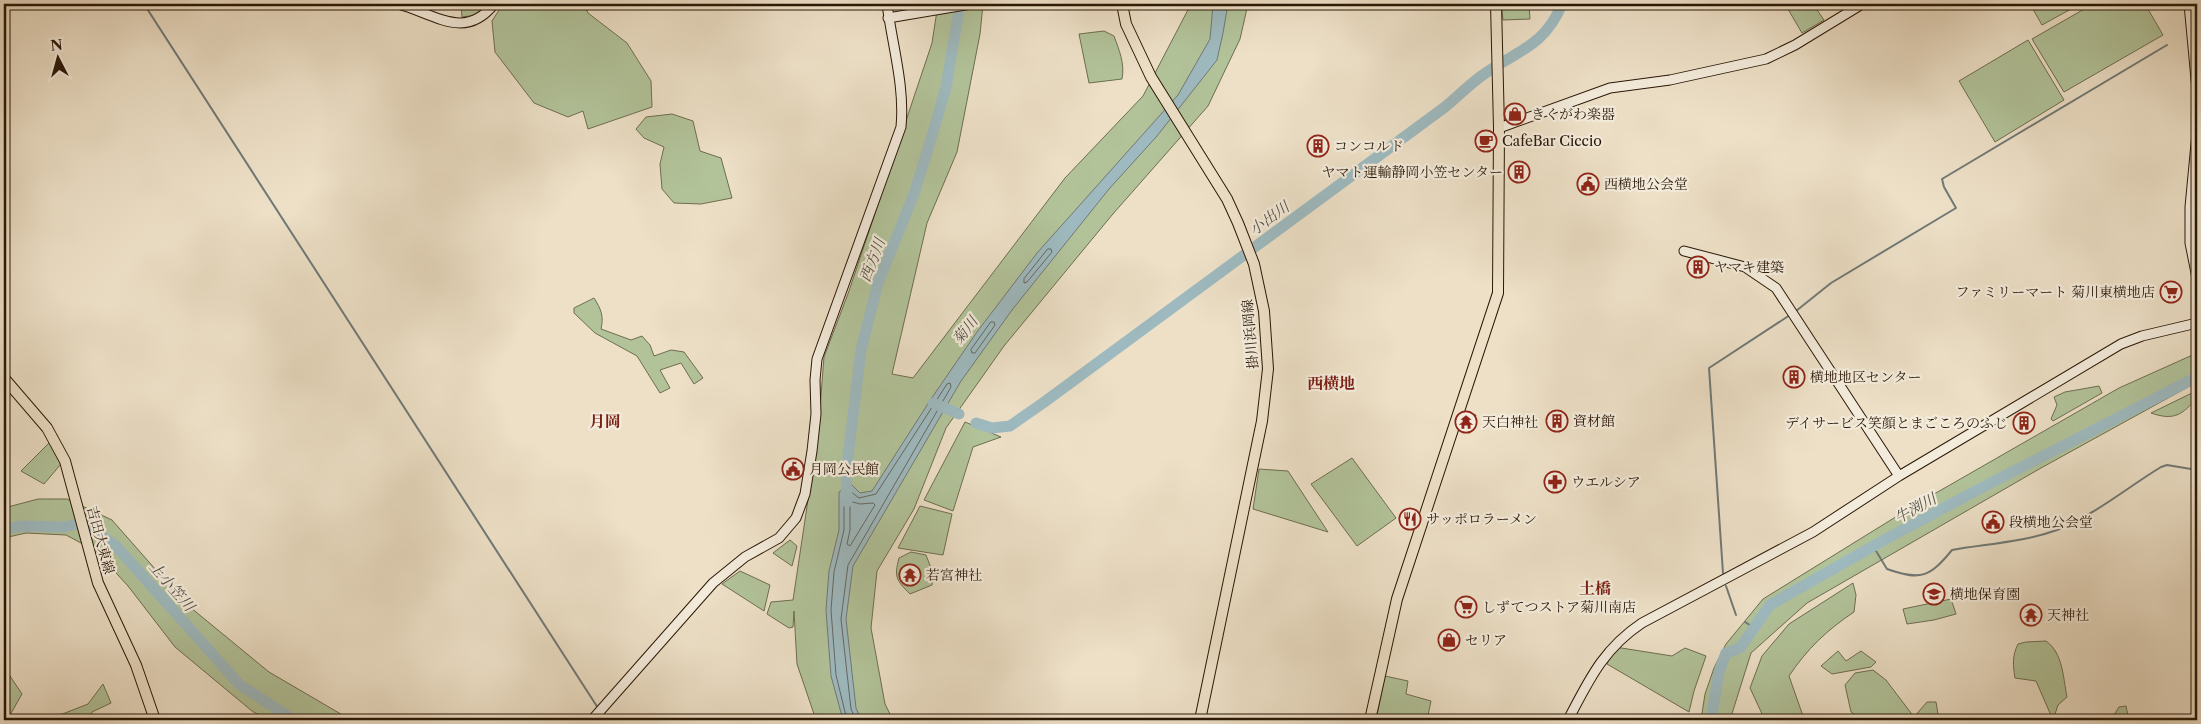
<svg xmlns="http://www.w3.org/2000/svg" width="2201" height="724" font-family="'Libre Caslon Text','Noto Serif JP',serif">
	<rect width="100%" height="100%" fill="#ede0c7"/>
	<filter id="stains"><feTurbulence type="fractalNoise" baseFrequency=".004" numOctaves="4"/><feColorMatrix values="0 0 0 0 .2 0 0 0 0 .09 0 0 0 0 .02 0 0 0 .5 -.17"/></filter>
	<radialGradient id="worn" r=".72"><stop offset=".6" stop-color="#630" stop-opacity="0"/><stop offset="1" stop-color="#630" stop-opacity=".3"/></radialGradient>
	<path fill="#b2c39a" stroke="#6e6d50" d="M461,4H487L477,15L462,17Z
		M503,4H584L588,13L627,43L651,81L652,107L588,129L583,111L568,117L534,103L495,52L492,21Z
		M938,4H983L980,34L957,152L927,223L892,374L913,378L1065,178L1143,96L1191,4H1248L1240,39L1208,106L1112,215L1004,346L946,428L914,509L877,571L871,628L885,704L893,720H816L797,664L794,611L793,627L789,628L767,614L771,602L793,600L818,433L824,357L849,291L932,43Z
		M1501,4H1529L1530,19L1503,20Z
		M1785,4H1813L1824,20L1802,33Z
		M2030,4H2080L2042,25Z
		M2093,4H2145L2163,35L2064,92L2032,39Z
		M1104,31L1114,36C1119,50 1125,63 1122,79L1089,83L1079,34Z
		M2028,40L2064,100L1995,142L1959,81Z
		M672,114L693,121L700,151L721,158L732,198L701,204L674,203L662,189L660,164L664,147L644,138L636,129L646,117Z
		M594,298C601,309 604,316 601,329L631,340L642,336L650,345L654,356L671,350L684,352L703,378L694,384L681,363L660,370L670,388L660,393L637,356L595,333L574,313V308Z
		M2197,353V382L2041,468L1807,603L1751,653L1730,720H1701L1705,694L1714,668L1726,644L1763,599L1915,505L2119,388Z
		M2099,386L2102,393L2053,421L2051,419L2057,405L2054,397L2065,392Z
		M2194,392L2197,398C2182,415 2174,421 2151,413Z
		M1465,412L1476,415L1470,433L1460,430Z
		M965,422L1001,437L973,447L953,511L924,500Z
		M50,442L61,464L44,484L21,471Z
		M1352,458L1396,518L1357,546L1311,484Z
		M1259,469L1288,471L1328,532L1253,509Z
		M38,499H67L112,520L185,603L269,672L351,720H268L252,711L175,647L128,586L96,551L66,535L26,533L4,538V508Z
		M920,506L952,514L943,555L898,548Z
		M790,540L797,546L792,566L773,553Z
		M911,552L926,555L933,573L932,585L910,594C896,580 894,577 899,558Z
		M740,571L770,585L764,611L722,584Z
		M1853,583L1856,595L1854,612C1827,630 1807,649 1789,676L1803,716L1798,720H1775L1763,716L1750,688L1762,656L1789,624Z
		M1951,599L1956,614L1934,620L1907,624L1903,609Z
		M2046,641C2063,653 2063,677 2067,697L2058,705L2053,720L2036,681L2015,678C2013,665 2012,656 2018,644L2026,642Z
		M1615,647L1672,656L1685,648L1706,656L1694,691L1689,712L1607,664Z
		M1838,651L1846,661L1861,651L1876,662L1871,667L1832,674L1821,666Z
		M4,667L22,694L10,715L14,720H4Z
		M1873,670L1886,680L1914,717L1927,702H1936L1939,720H1863L1851,712L1845,685L1855,673Z
		M1385,676L1408,681L1406,694L1431,701L1427,720H1376Z
		M103,684L111,703L92,712L90,720H47L88,704Z
		M2126,706L2129,720H2105L2114,715L2119,707Z"/>
	<path fill="#9ebac0" stroke="#707976" d="M1213,4H1228L1223,33L1217,60L1157,136L1109,189L1012,310L961,381L853,566L846,619L856,708L861,720H843L831,676L826,610L829,571L839,530V492L851,484L860,493L872,491L931,399L977,332L1037,253L1178,95L1210,39Z"/>
	<g fill="none" stroke-linecap="round" stroke-linejoin="round">
		<path stroke="#646863" stroke-width="1" d="M1048,249H1051L1052,252L1027,282L1024,283V279Z
			M991,322H994L995,325L975,353H972L971,350Z
			M853,502L860,504L873,503L875,505L850,546L847,544L850,530V504Z
			M847,720L836,675L831,610L834,572L844,530V495L850,491L859,498L876,494L947,384L950,383L951,387L848,565L841,619L851,709L856,720"/>
		<path stroke="#707976" stroke-width="2" d="M144,4L598,708
			M1796,311L1831,283L1956,208L1944,187L1942,179L2167,45
			M1873,546L1887,569C1921,581 1930,577 1952,550C1986,544 2024,542 2057,530C2093,516 2128,487 2161,467L2167,465L2197,470
			M1723,573L1709,368L1790,315
			M1726,586L1736,615
			M1745,622L1753,627
			M602,714L606,720"/>
		<path stroke="#9ebac0" stroke-width="11" d="M933,403L959,414
			M976,423L992,428L1010,426L1043,403L1445,107C1457,97 1468,86 1480,77C1515,51 1544,48 1562,4
			M847,502L846,473L861,350L878,283L914,194L934,129L946,87L960,4
			M4,529L22,526L64,527L77,524L99,534L116,546L239,684L294,720
			M1711,720L1719,672L1726,653L1740,648L1770,605L1884,540L1983,487L2197,377"/>
		<g stroke="#2a1706" stroke-width="11">
			<path id="secondary" d="M398,4C435,14 465,41 494,4
				M2189,4L2197,90
				M888,18L971,4
				M1499,128L1610,88L1670,80L1766,59L1795,45L1859,6
				M2197,133L2190,207V243L2197,278
				M1684,251L1745,267L1776,288L1899,476
				M592,720L713,583L745,557L779,538L796,518L805,494L812,451L816,414L815,380L817,359L901,127C905,86 892,44 887,4
				M1568,720C1589,680 1603,649 1642,623L1813,532L1899,476L2121,344L2142,336L2197,323"/>
		</g>
		<g stroke="#2a1706" stroke-width="12">
			<path id="primary" d="M1122,4L1126,24L1151,77L1227,199L1238,223L1254,264L1264,311L1268,369L1262,421L1200,720
				M4,378L47,428L65,461L98,583L136,665L155,720
				M1370,720L1397,599L1498,293L1499,128L1496,4"/>
		</g>
		<use href="#secondary" stroke="#f3ebdb" stroke-width="9"/>
		<use href="#primary" stroke="#ede0c7" stroke-width="10"/>
	</g>
	<defs>
		<g id="shop-ring" transform="scale(1.125)"><circle r="9.5" fill="#f3ebdb" stroke="#8f2418" stroke-width="1.5"/><path d="M-5-2.5h2.3a2.7 3.5 0 0 1 5.4 0H5L5.5 6h-11ZM-1.5-2.5h3a1.5 2.3 0 0 0-3 0Z" fill="#8f2418"/></g>
		<g id="cafe-ring" transform="scale(1.125)"><circle r="9.5" fill="#f3ebdb" stroke="#8f2418" stroke-width="1.5"/><path d="M-5.5-4.5H6V0H3Q3 3.5 0 3.5H-2.5Q-5.5 3.5-5.5 0ZM3-3.2v2h1.7v-2ZM-6 4.5H4V6H-6Z" fill="#8f2418"/></g>
		<g id="building-ring" transform="scale(1.125)"><circle r="9.5" fill="#f3ebdb" stroke="#8f2418" stroke-width="1.5"/><path d="M-4-6H4V6H1V3H-1V6H-4ZM-2.5-4.3h1.7v1.8h-1.7ZM.8-4.3h1.7v1.8H.8ZM-2.5-1h1.7V.8h-1.7ZM.8-1h1.7V.8H.8Z" fill="#8f2418"/></g>
		<g id="civic-ring" transform="scale(1.125)"><circle r="9.5" fill="#f3ebdb" stroke="#8f2418" stroke-width="1.5"/><path d="M-.6-6.5H3V-4.5H.6V-3L4-1V1h2V6H-6V1h2V-1L-.6-3ZM-1.2 2.5V6h2.4V2.5Z" fill="#8f2418"/></g>
		<g id="supermarket-ring" transform="scale(1.125)"><circle r="9.5" fill="#f3ebdb" stroke="#8f2418" stroke-width="1.5"/><path d="M-6-5.5h2.5l.6 2H6L4.5 2H-2.5L-4.4-4H-6ZM-1.5 3.2a1.3 1.3 0 1 0 .1 0ZM3 3.2a1.3 1.3 0 1 0 .1 0Z" fill="#8f2418"/></g>
		<g id="temple-ring" transform="scale(1.125)"><circle r="9.5" fill="#f3ebdb" stroke="#8f2418" stroke-width="1.5"/><path d="M0-6L5-2H3V0L6.5 2.5H4V6H1.5V3h-3V6H-4V2.5H-6.5L-3 0V-2H-5Z" fill="#8f2418"/></g>
		<g id="pharmacy-ring" transform="scale(1.125)"><circle r="9.5" fill="#f3ebdb" stroke="#8f2418" stroke-width="1.5"/><path d="M-2-6h4v4h4v4h-4v4h-4v-4h-4v-4h4Z" fill="#8f2418"/></g>
		<g id="restaurant-ring" transform="scale(1.125)"><circle r="9.5" fill="#f3ebdb" stroke="#8f2418" stroke-width="1.5"/><path d="M-5-6h1v4h1v-4h1v4h1v-4h1v5L-1.5 .5V6h-2V.5L-5-1ZM5-6V6H3V1.5H1.5Q1.5-4 5-6Z" fill="#8f2418"/></g>
		<g id="school-ring" transform="scale(1.125)"><circle r="9.5" fill="#f3ebdb" stroke="#8f2418" stroke-width="1.5"/><path d="M0-5L7-2L0 1L-7-2ZM-4 1L0 2.5L4 1V4Q0 6-4 4Z" fill="#8f2418"/></g>
	</defs>
	<g fill-rule="evenodd">
		<use href="#shop-ring" x="1515" y="114"/>
		<use href="#cafe-ring" x="1486" y="141"/>
		<use href="#building-ring" x="1318" y="146"/>
		<use href="#building-ring" x="1519" y="172"/>
		<use href="#civic-ring" x="1588" y="184"/>
		<use href="#building-ring" x="1698" y="267"/>
		<use href="#supermarket-ring" x="2171" y="292"/>
		<use href="#building-ring" x="1794" y="377"/>
		<use href="#building-ring" x="1557" y="421"/>
		<use href="#temple-ring" x="1466" y="422"/>
		<use href="#building-ring" x="2024" y="423"/>
		<use href="#civic-ring" x="793" y="469"/>
		<use href="#pharmacy-ring" x="1555" y="482"/>
		<use href="#restaurant-ring" x="1410" y="519"/>
		<use href="#civic-ring" x="1993" y="522"/>
		<use href="#temple-ring" x="910" y="575"/>
		<use href="#school-ring" x="1934" y="594"/>
		<use href="#supermarket-ring" x="1466" y="607"/>
		<use href="#temple-ring" x="2031" y="615"/>
		<use href="#shop-ring" x="1449" y="640"/>
	</g>
	<g text-anchor="middle" dominant-baseline="central" stroke-width="4.5" stroke-linejoin="round" paint-order="stroke">
		<g font-size="14" fill="#2a1706" stroke="#f3ebdb" text-anchor="start">
			<text x="1531" y="114">きくがわ楽器</text>
			<text x="1502" y="141">CafeBar Ciccio</text>
			<text x="1334" y="146">コンコルド</text>
			<text x="1503" y="172" text-anchor="end">ヤマト運輸静岡小笠センター</text>
			<text x="1604" y="184">西横地公会堂</text>
			<text x="1714" y="267">ヤマキ建築</text>
			<text x="2155" y="292" text-anchor="end">ファミリーマート 菊川東横地店</text>
			<text x="1810" y="377">横地地区センター</text>
			<text x="1573" y="421">資材館</text>
			<text x="1482" y="422">天白神社</text>
			<text x="2008" y="423" text-anchor="end">デイサービス笑顔とまごころのふじ</text>
			<text x="809" y="469">月岡公民館</text>
			<text x="1571" y="482">ウエルシア</text>
			<text x="1426" y="519">サッポロラーメン</text>
			<text x="2009" y="522">段横地公会堂</text>
			<text x="926" y="575">若宮神社</text>
			<text x="1950" y="594">横地保育園</text>
			<text x="1482" y="607">しずてつストア菊川南店</text>
			<text x="2047" y="615">天神社</text>
			<text x="1465" y="640">セリア</text>
		</g>
		<g font-size="14" fill="#2a1706" stroke="#f3ebdb">
			<text transform="translate(1250 334) rotate(-95)">掛川浜岡線</text>
			<text transform="translate(101 540) rotate(75)">吉田大東線</text>
		</g>
		<g font-size="15" font-style="italic" fill="#535047" stroke="#f3ebdb">
			<text transform="translate(1269 218) rotate(-36)">小出川</text>
			<text transform="translate(872 260) rotate(-69)">西方川</text>
			<text transform="translate(965 330) rotate(-52)">菊川</text>
			<text transform="translate(1915 508) rotate(-29)">牛渕川</text>
			<text transform="translate(172 586) rotate(49)">上小笠川</text>
		</g>
		<g font-size="16" font-weight="bold" fill="#7a1f14" stroke="#f3ebdb">
			<text x="1331" y="383">西横地</text>
			<text x="605" y="421">月岡</text>
			<text x="1595" y="588">土橋</text>
		</g>
	</g>
	<rect width="2201" height="724" fill="none" stroke="#ede0c7" stroke-width="20"/>
	<rect x="5" y="5" width="2191" height="714" fill="none" stroke="#2a1706" stroke-width="2.5"/>
	<rect x="10" y="10" width="2181" height="704" fill="none" stroke="#2a1706"/>
	<g transform="translate(58 58) rotate(354)" stroke="#f3ebdb" stroke-width="4" paint-order="stroke">
	<path d="M0-4L9 19L0 12L-9 19Z" fill="#2a1706"/>
	<text y="-8" font-size="14" font-weight="bold" text-anchor="middle" fill="#2a1706">N</text>
	</g>
	<rect width="100%" height="100%" filter="url(#stains)"/>
	<rect width="100%" height="100%" fill="url(#worn)"/>
</svg>
